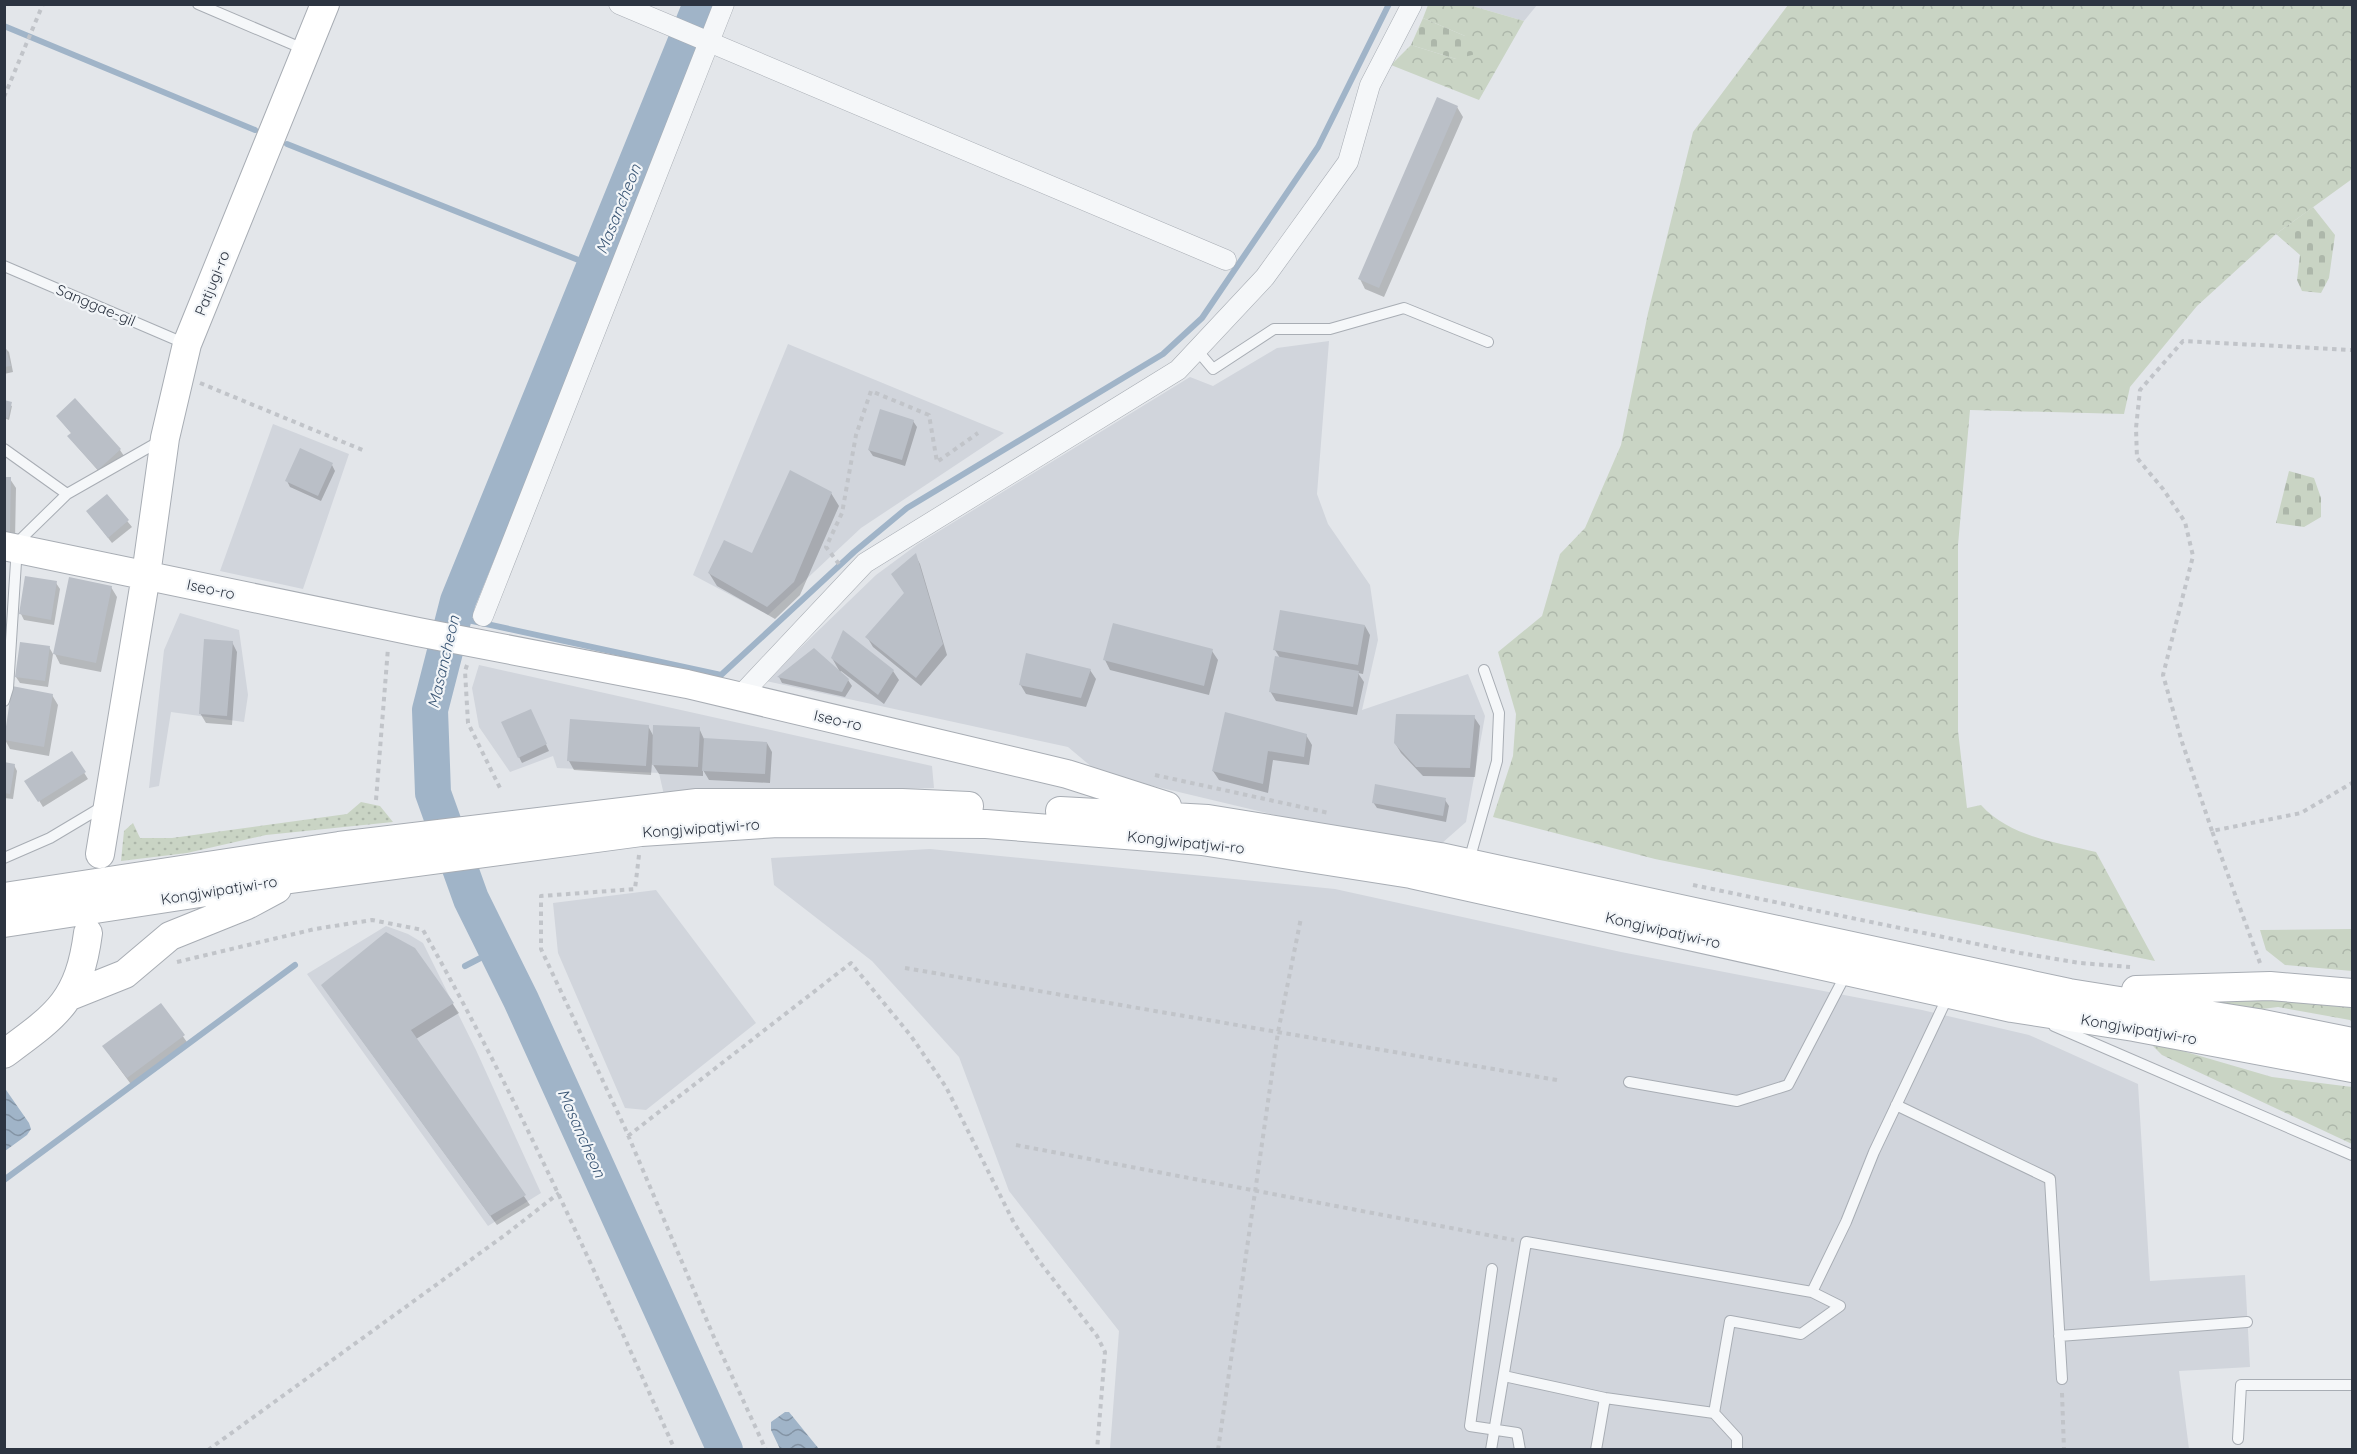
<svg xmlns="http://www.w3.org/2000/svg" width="2357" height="1454" font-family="Quicksand,sans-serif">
	<defs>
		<pattern id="grass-dots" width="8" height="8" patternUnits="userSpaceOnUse" patternTransform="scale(1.5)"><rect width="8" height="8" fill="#c9d4c4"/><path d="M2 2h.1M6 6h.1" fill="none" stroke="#adb7aa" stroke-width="1.8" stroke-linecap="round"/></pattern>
		<pattern id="forest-crowns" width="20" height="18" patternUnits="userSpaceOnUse" patternTransform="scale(1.5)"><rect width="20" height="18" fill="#c9d4c4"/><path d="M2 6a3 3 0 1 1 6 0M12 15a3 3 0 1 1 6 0" fill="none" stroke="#adb7aa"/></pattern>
		<pattern id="cemetery-stones" width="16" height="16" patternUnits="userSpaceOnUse" patternTransform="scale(1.5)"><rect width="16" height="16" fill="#c9d4c4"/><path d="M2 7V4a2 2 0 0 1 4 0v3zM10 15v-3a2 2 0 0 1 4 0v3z" fill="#adb7aa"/></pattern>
		<pattern id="water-waves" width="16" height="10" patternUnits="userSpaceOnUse" patternTransform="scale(1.5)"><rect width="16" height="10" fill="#a0b4c8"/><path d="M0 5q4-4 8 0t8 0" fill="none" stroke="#8393a4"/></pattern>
	</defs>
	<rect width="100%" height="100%" fill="#e3e6ea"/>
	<path fill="#d1d5dc" d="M1469,5H1537L1524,21Z
		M1329,341L1317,494L1328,524L1370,585L1378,640L1362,710L1468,674L1485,716L1466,822L1441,844L1288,818L1099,773L1068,747L766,681L876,575L918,544L1190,377L1213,386L1277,348Z
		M788,344L1004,433L861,528L768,615L693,575Z
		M273,424L349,454L303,589L220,571Z
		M180,613L239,630L248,695L244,722L171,712L159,786L149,788L164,650Z
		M479,665L932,766L934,788L664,795L659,773L557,768L553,756L510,772L479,727L472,688Z
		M930,849L1335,889L1621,952L1922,1010L2029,1035L2138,1084L2150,1281L2245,1275L2250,1367L2179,1371L2189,1449H1110L1119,1331L1009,1191L959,1057L872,961L774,885L771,858Z
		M656,890L756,1023L646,1110L625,1108L558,953L553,903Z
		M386,926L408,934L423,943L476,1050L541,1193L488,1226L307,974Z"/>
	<path fill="url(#grass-dots)" d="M361,802L380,806L393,822L266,835L187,853L121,861L124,831L133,823L140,838H172L347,814Z"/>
	<path fill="url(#forest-crowns)" d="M1428,5H1469L1524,21L1479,100L1391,65L1411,45L1456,59L1465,36L1423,18Z
		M1788,5H2352V179L2276,234L2197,306L2130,387L2124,414L1970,410L1958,545V731L1967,808L1981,805C2010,837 2056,842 2096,852L2155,961L1655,859L1493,817L1513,756L1516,714L1498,652L1542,616L1560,554L1585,528L1621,445L1648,313L1693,132Z
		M2352,929V971L2285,965L2266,950L2260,930Z
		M2193,997L2279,999L2352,1006V1023L2350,1020L2278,1007L2254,1010Z
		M2153,1046L2169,1047L2272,1077L2352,1087V1144L2162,1055Z"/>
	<path fill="url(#cemetery-stones)" d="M1423,18L1465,36L1484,52L1456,59L1411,45Z
		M2313,207L2335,235L2329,278L2321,293L2302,291L2297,280L2300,255L2276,234Z
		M2289,471L2314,478L2321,498V517L2304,527L2276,523Z"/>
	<path fill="url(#water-waves)" d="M4,1087L29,1123L31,1129L27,1135L5,1151Z
		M785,1412H789L819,1449H780L771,1430V1422Z"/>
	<path fill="#0003" d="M1457,107L1463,117L1384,297L1365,289L1360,279Z
		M4,347L9,352L13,372L4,374Z
		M4,402L12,406L9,420L4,418Z
		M58,417L120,450L124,456L102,475L73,442L72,434Z
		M913,421L917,427L905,466L873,456L869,450Z
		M332,465L335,471L321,501L290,487L287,481Z
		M4,478L10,479L16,488L15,541L4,539Z
		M831,493L839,506L800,595L775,619L717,586L709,573L753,555Z
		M107,496L132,527L112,543L88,512Z
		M915,555L920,564L947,655L921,686L873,647L867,637L905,594Z
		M56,583L60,589L54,625L24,620L21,614Z
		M111,587L117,597L101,672L60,664L55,654Z
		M1365,626L1370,635L1363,674L1358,673L1364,682L1357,715L1276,701L1270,691L1280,658L1275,650Z
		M232,642L237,652L232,725L206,723L200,713Z
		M49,647L53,654L48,687L20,683L16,677Z
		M1212,651L1218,660L1209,695L1110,670L1105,660Z
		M832,658L893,671L899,680L884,704L841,671L840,672Z
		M1090,670L1096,679L1086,707L1026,694L1020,684Z
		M779,677L848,680L852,686L845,697L782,683Z
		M52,695L58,705L49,756L10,749L4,738Z
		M533,717L549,751L522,763L519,757Z
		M1474,717L1480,726L1475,777L1423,776L1401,753L1395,743Z
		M648,726L654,737L699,728L704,739L767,743L772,752L770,783L709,780L703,770V776L659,774L652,763L651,775L574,770L569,761Z
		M1306,735L1312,745L1309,765L1273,760L1268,793L1219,780L1213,771Z
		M72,753L88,779L43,807L27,781Z
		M4,764L14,765L17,771L13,799L4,798Z
		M1445,800L1449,806L1446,822L1377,808L1373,802Z
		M414,949L459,1013L416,1039L530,1205L497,1225L329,995Z
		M161,1005L189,1045L133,1087L110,1056Z"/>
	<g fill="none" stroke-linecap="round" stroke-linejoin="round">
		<path stroke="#a0b4c8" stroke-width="6" d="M4,26L255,130
			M287,144L596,267
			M454,617L721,675L854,552L907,508L1163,354L1202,318L1318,147L1389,4
			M465,966L496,950
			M4,1180L295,965"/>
		<path stroke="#a0b4c8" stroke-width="36" d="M701,4L458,601L430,710L433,793L471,899L521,1000L725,1450"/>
	</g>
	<path fill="#babfc7" d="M1437,97L1458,106L1379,288L1358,279Z
		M4,342L11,366L4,367Z
		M75,398L121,449L98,470L67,436L71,433L56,416Z
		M4,400L12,402L8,418L4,417Z
		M880,409L914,420L902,460L868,450Z
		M300,448L333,463L318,496L285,481Z
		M790,470L832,492L794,582L767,607L708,573L724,540L752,553Z
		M4,477H11L10,532L4,531Z
		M107,494L129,520L108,538L86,511Z
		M916,553L943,644L916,678L865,637L904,593L891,574Z
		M25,576L57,581L51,620L19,614Z
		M69,577L112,586L96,663L53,654Z
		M1280,610L1365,625L1358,665L1273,650Z
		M1113,623L1213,649L1204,686L1103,660Z
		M843,630L894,670L878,695L831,658Z
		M204,639L233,641L227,716L199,714Z
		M20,642L50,646L45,681L15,677Z
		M814,648L849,679L842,692L777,677Z
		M1026,653L1091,669L1081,698L1019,685Z
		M1275,656L1359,671L1353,707L1269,692Z
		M12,686L53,694L44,747L4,740Z
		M531,709L547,744L518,758L501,722Z
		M1225,712L1307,734L1304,757L1268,751L1263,784L1212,771Z
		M1396,714L1475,715L1470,768L1416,767L1394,743Z
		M570,719L649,725L646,766L567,761Z
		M653,725L700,727L698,767L652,765Z
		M704,738L767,742L765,774L702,771Z
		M72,751L86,772L38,802L24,781Z
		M4,762L15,764L10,794L4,793Z
		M1375,784L1446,798L1443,816L1372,803Z
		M386,932L415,948L454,1003L411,1030L526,1195L490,1216L321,985Z
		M161,1003L185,1035L127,1078L102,1046Z"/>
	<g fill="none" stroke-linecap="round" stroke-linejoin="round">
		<g stroke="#a8adb4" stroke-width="12">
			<path id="lane" d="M198,4L306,50
				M4,266L186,344
				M1197,350L1213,369L1274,329H1330L1404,308L1488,342
				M4,449L67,494
				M4,701L8,688L16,562L22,538L67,494L160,441
				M4,858L50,838L102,807
				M1469,861L1497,761L1499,713L1484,670
				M2054,1026L2352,1155
				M1629,1082L1737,1101L1788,1085L1847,972
				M1896,1105L2050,1179L2062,1379
				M1492,1269L1470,1426L1517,1433L1520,1450
				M2059,1336L2247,1322
				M1504,1376L1605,1398L1714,1413L1730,1321L1801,1334L1840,1306L1812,1292
				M1714,1413L1737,1438V1450
				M2238,1439L2241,1385H2352
				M1491,1450L1526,1242L1812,1292L1846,1222L1874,1152L1949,994
				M1596,1450L1605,1398"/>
		</g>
		<g stroke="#a8adb4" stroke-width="21">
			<path id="street" d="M619,4L1226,260
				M483,616L724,4
				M739,697L865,563L1178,370L1265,277L1348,162L1370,85L1412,4"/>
		</g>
		<g stroke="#a8adb4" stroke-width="30">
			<path id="secondary" d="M4,546L418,632L687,684L1067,774L1167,806
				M1060,811L1208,819L1440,857L2069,993L2258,1023L2352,1042
				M100,854L146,575L165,438L187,344L325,4
				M4,897L339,846L697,803H902L969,806
				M4,923L291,879L641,832L778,823L986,824L1202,841L1411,874L2012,1008L2134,1027L2352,1068
				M2136,990L2270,986L2352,993
				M70,996L125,974L170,936L247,905L277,889
				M4,1054C57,1015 79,1001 88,933"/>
		</g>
		<path stroke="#c1c4c9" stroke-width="4" stroke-dasharray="4.5 4.5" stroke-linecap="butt" d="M4,97L43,4
			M200,383L365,451
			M839,564L826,547L842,513L856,435L871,391L929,415L937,462L978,433
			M467,665L465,671L468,723L500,788
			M1155,775L1329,813
			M376,800L388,648
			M2212,831L2182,742L2163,675L2193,556L2185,522L2163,489L2137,458L2136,428L2140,390L2183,341L2352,350
			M639,855L635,889L541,896V949L625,1128L713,1335L766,1450
			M1693,885L2020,953L2080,963L2130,967
			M177,962L315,929L372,920L423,930C518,1098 596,1274 675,1450
			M2260,963L2212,831L2301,813L2352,783
			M905,968L1557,1080
			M628,1136L851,963L911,1036L946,1087L1014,1223L1039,1261L1097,1336L1105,1352L1097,1450
			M1016,1145L1514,1240
			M2062,1393L2064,1450
			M208,1450L505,1235L559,1193
			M1218,1450L1278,1032L1301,918"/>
		<use href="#lane" stroke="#f5f7f9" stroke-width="10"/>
		<use href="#street" stroke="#f5f7f9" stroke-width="20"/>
		<use href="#secondary" stroke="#fff" stroke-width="28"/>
	</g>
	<g text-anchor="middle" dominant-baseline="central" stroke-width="4.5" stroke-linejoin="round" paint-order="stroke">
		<g font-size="15" fill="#2c3441" stroke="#f2f5f8">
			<text transform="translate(212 283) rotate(-68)">Patjugi-ro</text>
			<text transform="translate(96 305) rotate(23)">Sanggae-gil</text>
			<text transform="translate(211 589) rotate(12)">Iseo-ro</text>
			<text transform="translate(838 720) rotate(13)">Iseo-ro</text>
			<text transform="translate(701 828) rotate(-4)">Kongjwipatjwi-ro</text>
			<text transform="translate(1186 842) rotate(6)">Kongjwipatjwi-ro</text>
			<text transform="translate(219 890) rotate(-9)">Kongjwipatjwi-ro</text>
			<text transform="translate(1663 930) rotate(13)">Kongjwipatjwi-ro</text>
			<text transform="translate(2139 1029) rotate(10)">Kongjwipatjwi-ro</text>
		</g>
		<g font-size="16" font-style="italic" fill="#385473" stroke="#f2f5f8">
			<text transform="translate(618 209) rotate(-68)">Masancheon</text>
			<text transform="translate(443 662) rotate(-77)">Masancheon</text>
			<text transform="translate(582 1133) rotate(66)">Masancheon</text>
		</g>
	</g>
	<rect width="2357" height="1454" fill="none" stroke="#2c3441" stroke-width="12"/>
</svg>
